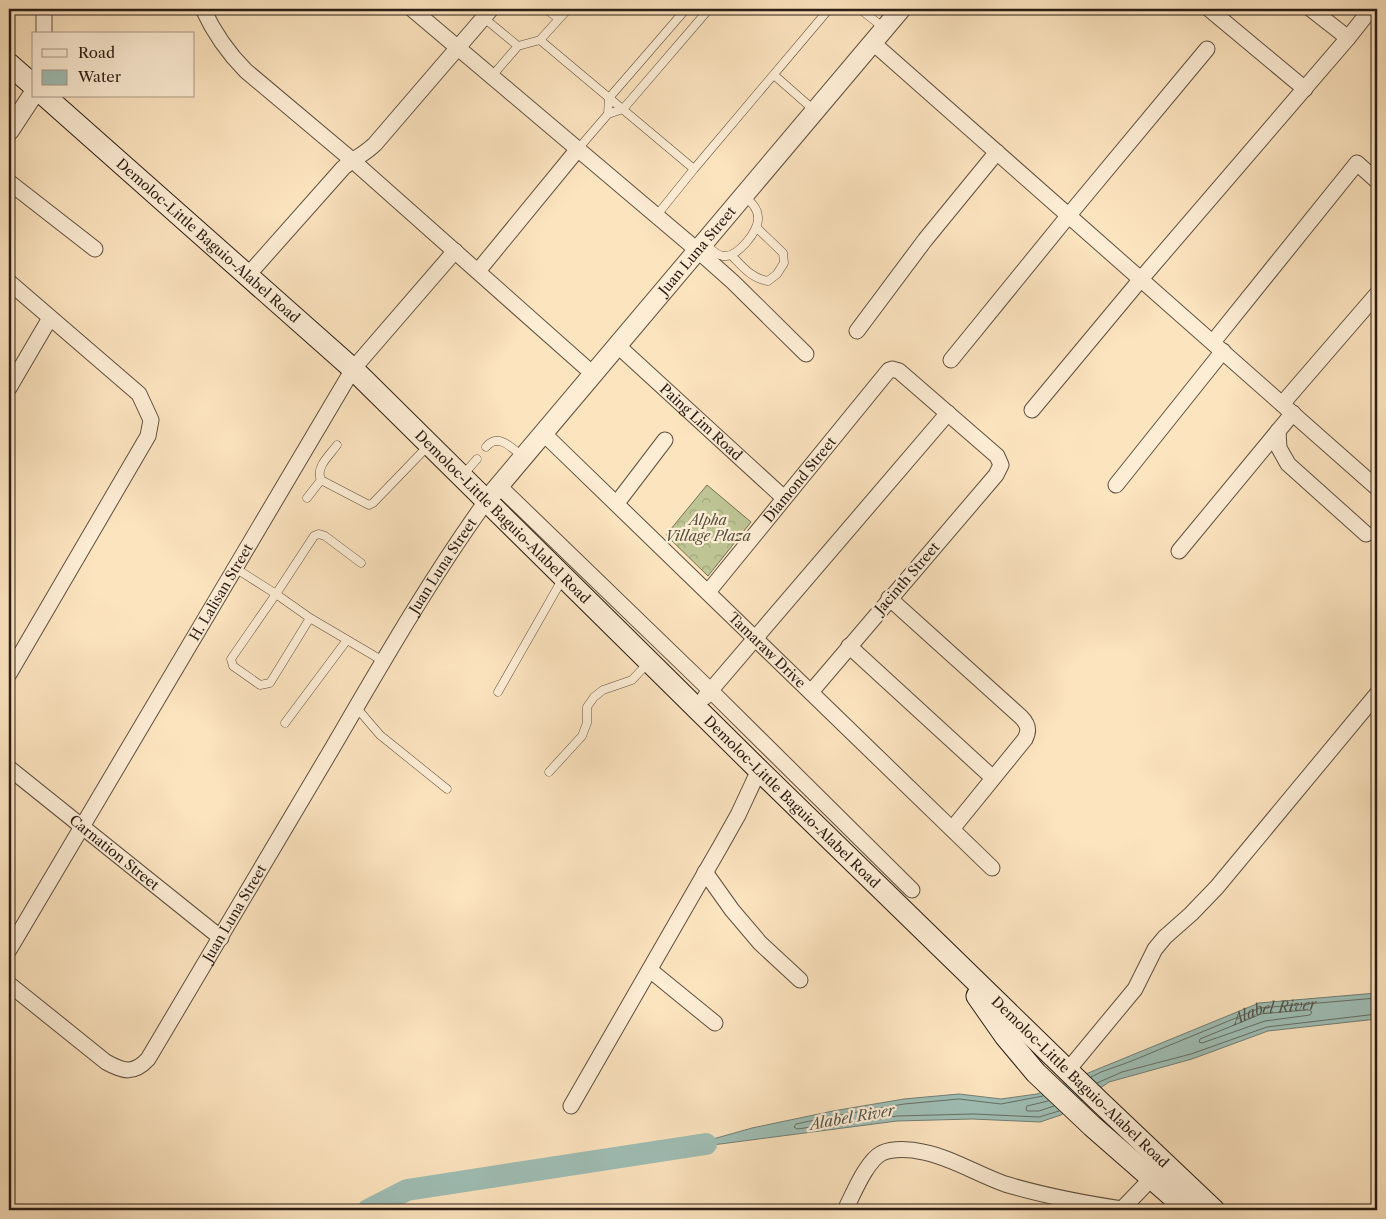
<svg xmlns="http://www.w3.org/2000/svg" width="1386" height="1219" font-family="'Libre Caslon Text',serif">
	<defs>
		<pattern id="forest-crowns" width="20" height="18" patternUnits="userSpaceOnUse" patternTransform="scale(1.25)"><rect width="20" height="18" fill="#bec493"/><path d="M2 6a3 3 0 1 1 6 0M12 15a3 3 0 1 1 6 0" fill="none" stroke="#a3a87e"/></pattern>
	</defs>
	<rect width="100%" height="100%" fill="#fce4bf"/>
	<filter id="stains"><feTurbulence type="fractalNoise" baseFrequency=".004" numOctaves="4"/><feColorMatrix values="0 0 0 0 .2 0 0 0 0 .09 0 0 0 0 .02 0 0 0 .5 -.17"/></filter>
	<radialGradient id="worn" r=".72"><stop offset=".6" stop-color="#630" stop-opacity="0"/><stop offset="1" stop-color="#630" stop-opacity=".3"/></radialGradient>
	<path fill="url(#forest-crowns)" stroke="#747054" d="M707,485L751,522L708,576L666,535Z"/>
	<path fill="#9fbeb5" stroke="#717e75" d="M1377,993V1019L1268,1031L1192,1059L1109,1082L1061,1115L1040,1122L972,1119L897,1121L674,1150L752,1128L833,1111L904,1099L959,1094L1001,1099L1037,1094L1259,1003Z"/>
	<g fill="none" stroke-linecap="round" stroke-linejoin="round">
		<g stroke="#656e64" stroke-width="1">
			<path d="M1309,1010L1312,1012L1310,1015L1265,1021L1202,1043L1199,1042L1200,1039L1261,1014Z"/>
			<path id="s1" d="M1091,1077L1101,1072L1129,1062L1260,1008L1377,998"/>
			<path d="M1097,1083L1122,1072L1191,1054L1267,1027L1377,1014"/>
			<path d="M1043,1096L1001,1104L959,1099L904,1104L834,1116L796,1124L794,1127L797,1129L897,1116L973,1114L1039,1117L1059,1111"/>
			<path d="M1048,1101L1027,1106L1026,1110L1028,1111H1039L1054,1106"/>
		</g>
		<path stroke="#9fbeb5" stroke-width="22" d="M368,1210L407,1190L706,1144"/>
		<g stroke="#5f4f3f" stroke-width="9">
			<path id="service" d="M546,9L559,19
				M860,9L884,28
				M484,18L518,46
				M540,40L694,169
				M774,75L815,111
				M492,76L518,46L540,40L568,9
				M608,114L609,98L686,9
				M578,149L608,114L623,109L630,101L709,9
				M657,215L694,169L829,9
				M704,242C709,247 715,255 723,256C737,258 759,231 758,218C758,208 751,202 744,196
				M731,255C743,267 751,278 768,281L777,274L784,263L783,253L757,228
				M337,445C330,455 315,467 321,480L369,505L373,503L429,445
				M486,447C498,432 512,448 523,457
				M462,476L477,459
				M307,498L321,480
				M235,568L276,594L314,536L319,534L325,536L361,563
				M310,618L270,683L260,685L233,666L231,659L276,594L310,618L383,661
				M498,692L563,578
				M356,707L380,735L447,789
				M285,723L347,640
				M549,772L582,736L587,723V707L594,697L603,690L632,680L648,663"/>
		</g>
		<g stroke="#5f4f3f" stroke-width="17">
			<g id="minor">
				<path d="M203,9C214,33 227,52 246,71L352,160L593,374"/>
				<path d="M412,9L697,250L733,282L806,354"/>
				<path d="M1209,9L1305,89"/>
				<path d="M1311,9L1348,38"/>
				<path d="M44,34V9"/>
				<path d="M872,42L1377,488"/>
				<path d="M9,182L95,249"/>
				<path d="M478,271L578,149"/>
				<path d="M248,275L343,168C353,159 365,154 375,144L491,9"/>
				<path d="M9,282L139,394L151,420L148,436L9,674"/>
				<path d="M857,331L925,240L997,152"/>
				<path d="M1213,342L1357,163L1377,181"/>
				<path id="s2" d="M617,345L784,498"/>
				<path d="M951,360L1069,215L1207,49"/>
				<path d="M9,388L50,318"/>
				<path d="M1282,404L1377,294"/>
				<path d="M1032,410L1141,279L1348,38L1371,9"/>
				<path d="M1278,431L1279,448L1288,464L1366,534"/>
				<path id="s3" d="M543,433L992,868"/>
				<path d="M1116,485L1223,351"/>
				<path d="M499,486L710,690L912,890"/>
				<path d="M617,503L665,440"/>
				<path d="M1179,551L1293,413"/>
				<path id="s4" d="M708,592L889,370L892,369L899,371L997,456L1001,465L996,475L811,692"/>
				<path d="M889,598L1021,717C1028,724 1030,730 1025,739L952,829"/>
				<path d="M849,646L993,778"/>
				<path d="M705,697L948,413"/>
				<path id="s5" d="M9,768L221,938"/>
				<path d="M705,872L732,910L760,943L800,980"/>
				<path id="s6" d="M9,950L353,369L455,251"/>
				<path d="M650,970L715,1023"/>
				<path id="s7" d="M9,984L106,1062C124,1072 134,1074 148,1059C210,955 271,851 333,747C382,663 430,579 487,500"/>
				<path d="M1068,1070L1135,989L1155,949L1165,937L1191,914L1217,887L1377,694"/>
				<path d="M571,1106L720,847L738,815L759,770"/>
				<path d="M845,1210C853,1195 866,1161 882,1153C893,1148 911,1149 923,1152C950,1157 979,1175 1005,1184C1045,1196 1088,1204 1129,1210"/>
				<path d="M1121,1210L1151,1179"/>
			</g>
		</g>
		<g stroke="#5f4f3f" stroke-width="21">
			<g id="tertiary">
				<path d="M9,131L34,93"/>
				<path id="s8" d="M487,500L901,9"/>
			</g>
		</g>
		<g stroke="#2b1d14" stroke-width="23">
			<g id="secondary">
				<path d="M9,64L34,86"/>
				<path id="s9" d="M45,96L353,369L759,770L1099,1101L1214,1210"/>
				<path d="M977,996L1005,1036L1036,1073L1092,1126L1188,1210"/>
			</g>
		</g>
		<use href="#service" stroke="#fdedd5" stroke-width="8"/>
		<use href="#minor" stroke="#fdedd5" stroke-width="15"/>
		<use href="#tertiary" stroke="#fdedd5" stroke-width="19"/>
		<use href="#secondary" stroke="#fdedd5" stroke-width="21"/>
	</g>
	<g text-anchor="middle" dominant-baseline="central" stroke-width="4.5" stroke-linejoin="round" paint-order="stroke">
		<g font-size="14" fill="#2b1d14" stroke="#fdedd5">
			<text stroke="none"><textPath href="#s9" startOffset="218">Demoloc-Little Baguio-Alabel Road</textPath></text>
			<text stroke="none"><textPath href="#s8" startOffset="326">Juan Luna Street</textPath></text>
			<text stroke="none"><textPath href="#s2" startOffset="114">Paing Lim Road</textPath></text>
			<text stroke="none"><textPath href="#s4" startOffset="145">Diamond Street</textPath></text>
			<text stroke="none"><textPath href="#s9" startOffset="622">Demoloc-Little Baguio-Alabel Road</textPath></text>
			<text stroke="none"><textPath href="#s7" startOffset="746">Juan Luna Street</textPath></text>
			<text transform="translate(907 578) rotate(-49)">Jacinth Street</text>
			<text stroke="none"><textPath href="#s6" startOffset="416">H. Lalisan Street</textPath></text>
			<text stroke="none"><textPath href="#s3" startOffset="312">Tamaraw Drive</textPath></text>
			<text stroke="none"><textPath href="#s9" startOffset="1028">Demoloc-Little Baguio-Alabel Road</textPath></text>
			<text stroke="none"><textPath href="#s5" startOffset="135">Carnation Street</textPath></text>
			<text stroke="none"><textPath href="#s7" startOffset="341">Juan Luna Street</textPath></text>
			<text stroke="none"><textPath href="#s9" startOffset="1430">Demoloc-Little Baguio-Alabel Road</textPath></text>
		</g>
		<g font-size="14" font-style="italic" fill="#574f3a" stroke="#fdedd5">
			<text x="708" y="520">Alpha<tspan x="708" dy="16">Village Plaza</tspan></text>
		</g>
		<g font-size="15" font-style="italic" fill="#54554c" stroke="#fdedd5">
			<text stroke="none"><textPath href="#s1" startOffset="196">Alabel River</textPath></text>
			<text transform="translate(852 1117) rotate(-10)">Alabel River</text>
		</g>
	</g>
	<rect width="1386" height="1219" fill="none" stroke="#fce4bf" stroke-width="30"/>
	<rect x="10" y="10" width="1366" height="1199" fill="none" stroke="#2b1d14" stroke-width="2.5"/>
	<rect x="15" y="15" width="1356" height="1189" fill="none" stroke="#2b1d14"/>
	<rect x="32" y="32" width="162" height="65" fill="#fdedd5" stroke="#a99a88"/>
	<rect x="42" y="49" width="25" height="8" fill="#fdedd5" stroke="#a99a88"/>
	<text x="78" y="58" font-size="15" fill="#2b1d14">Road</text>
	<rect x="42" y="70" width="25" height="15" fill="#9fbeb5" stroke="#a99a88"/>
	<text x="78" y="82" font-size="15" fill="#2b1d14">Water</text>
	<rect width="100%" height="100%" filter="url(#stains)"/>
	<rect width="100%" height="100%" fill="url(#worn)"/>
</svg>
